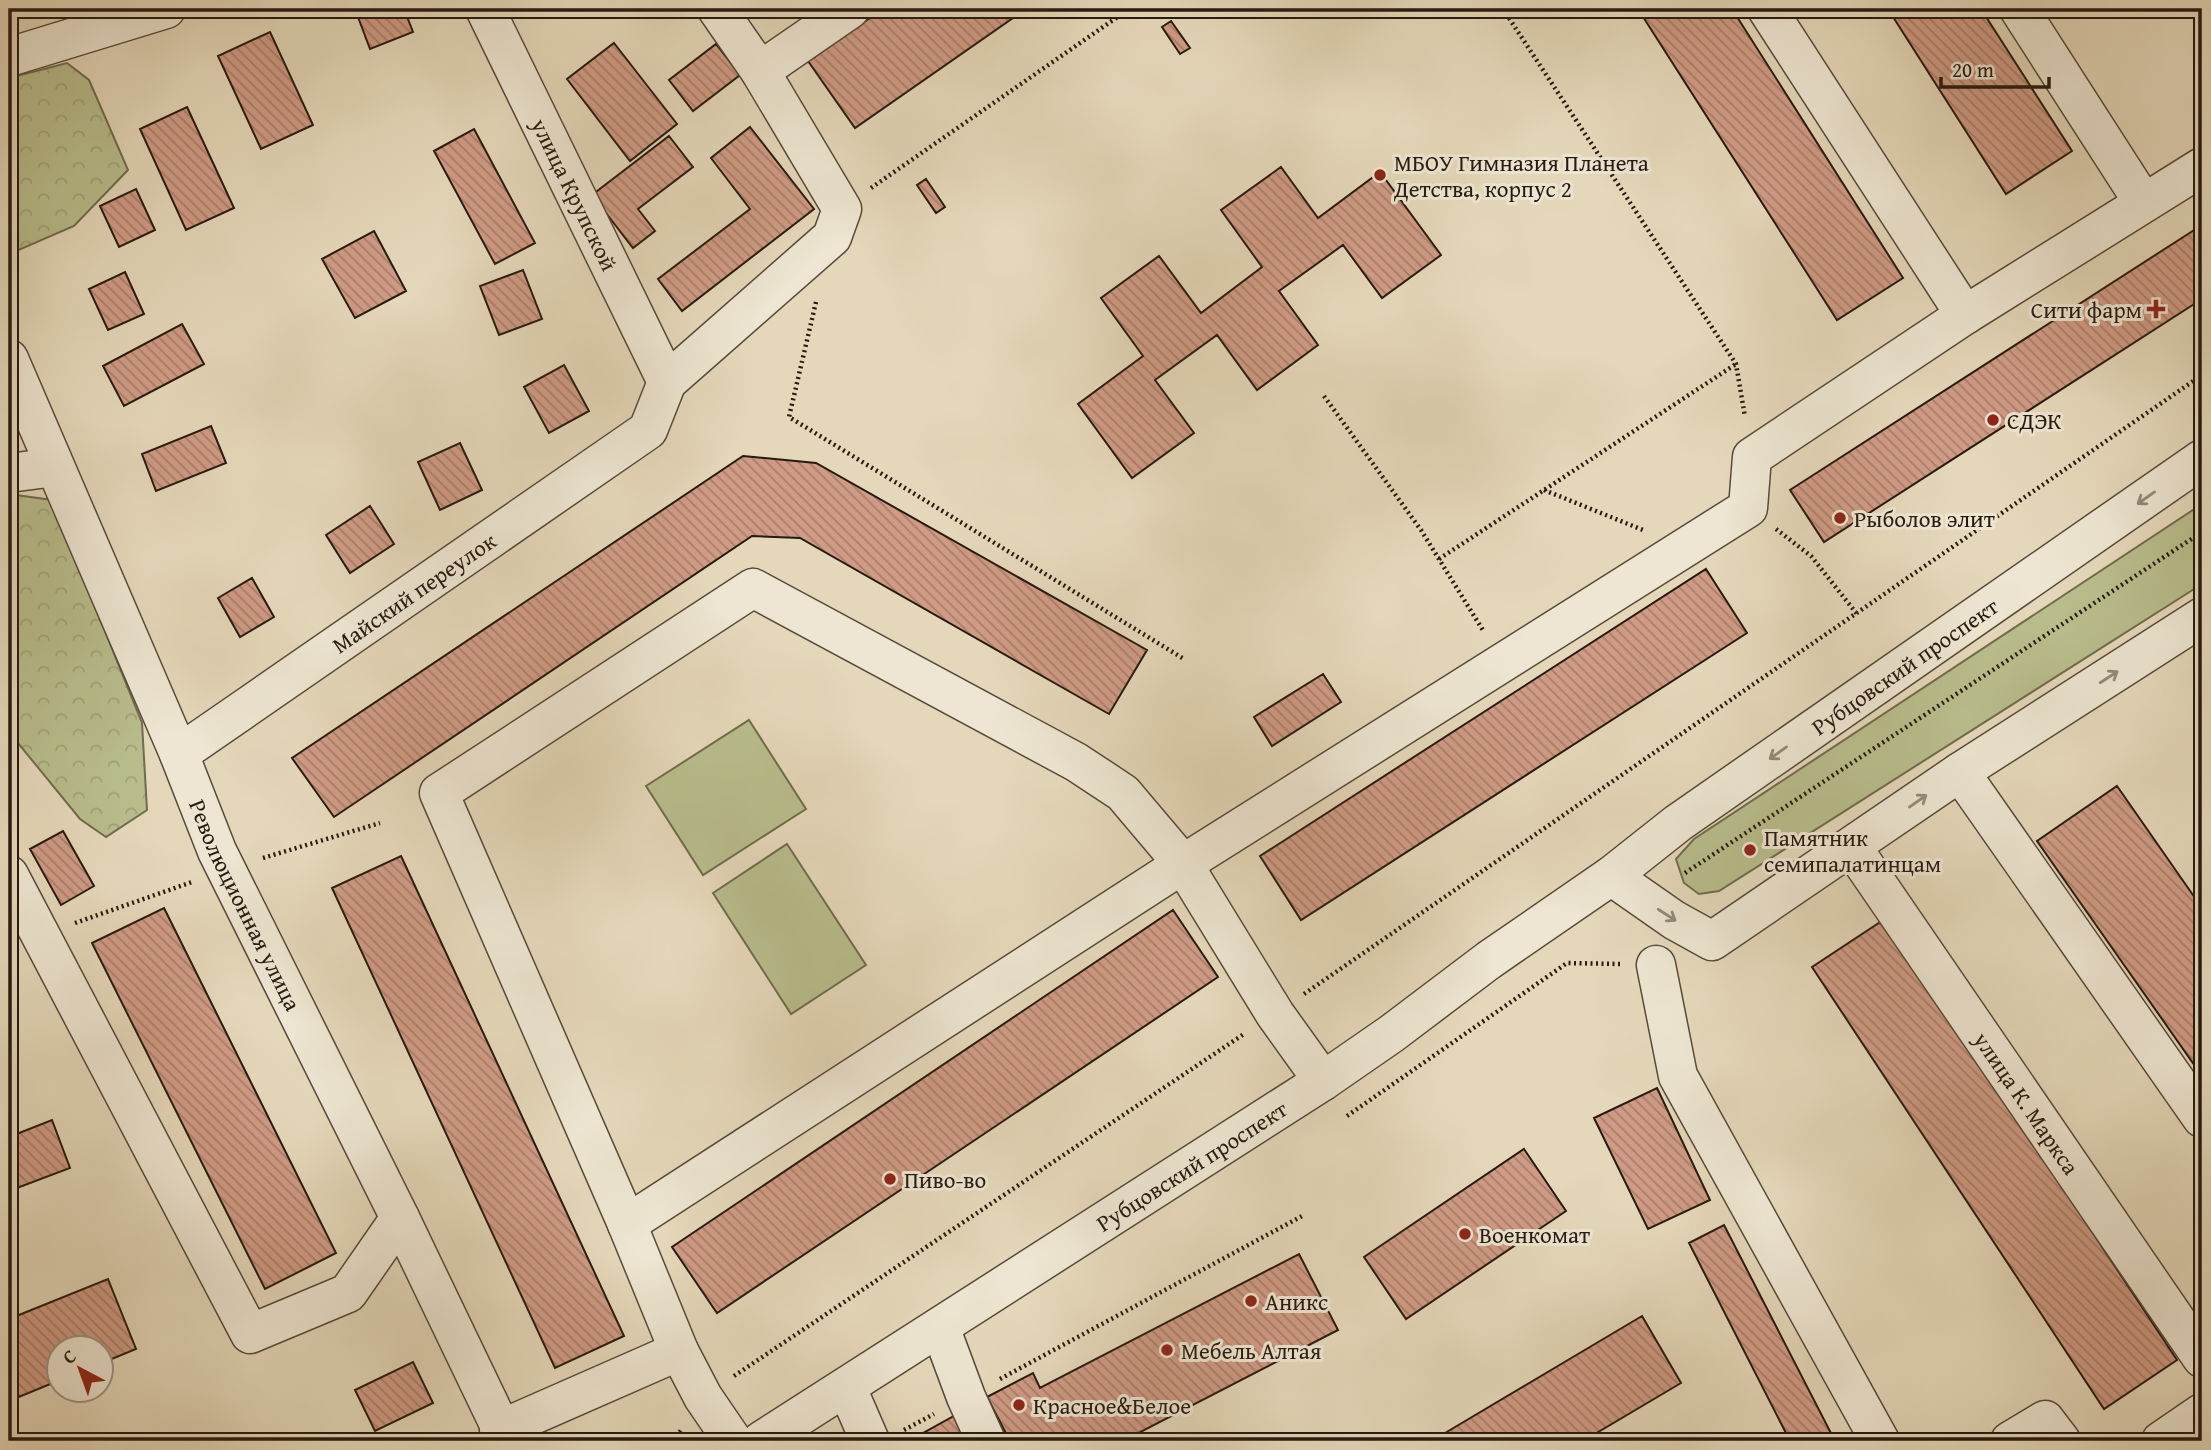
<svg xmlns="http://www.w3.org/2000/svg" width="2211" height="1450" font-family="'Gentium Book Plus',serif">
	<defs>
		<pattern id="forest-crowns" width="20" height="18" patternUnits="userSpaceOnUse" patternTransform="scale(1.75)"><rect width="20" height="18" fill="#b9bd8c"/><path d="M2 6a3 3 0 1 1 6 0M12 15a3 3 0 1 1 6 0" fill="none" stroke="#9fa278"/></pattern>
		<pattern id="building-back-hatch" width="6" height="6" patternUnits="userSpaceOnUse" patternTransform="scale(1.75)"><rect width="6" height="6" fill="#d09b85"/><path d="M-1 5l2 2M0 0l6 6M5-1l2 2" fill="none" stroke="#a97e6b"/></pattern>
	</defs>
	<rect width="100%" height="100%" fill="#e5d8ba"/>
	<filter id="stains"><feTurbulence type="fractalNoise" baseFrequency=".00286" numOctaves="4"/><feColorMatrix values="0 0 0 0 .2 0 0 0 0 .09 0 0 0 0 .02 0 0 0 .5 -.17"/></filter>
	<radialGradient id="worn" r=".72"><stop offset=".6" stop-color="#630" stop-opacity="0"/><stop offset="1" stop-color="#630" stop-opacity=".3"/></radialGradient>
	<path fill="#b9bd8c" stroke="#706c4e" stroke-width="2" d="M2202,504V584L1719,891L1699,894L1684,883L1676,859L1694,839Z
		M749,720L806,809L703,875L646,786Z
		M787,844L866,965L791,1014L713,893Z"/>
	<path fill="url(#forest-crowns)" stroke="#706c4e" stroke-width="2" d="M67,63L89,80L128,170L74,226L14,252L9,242V78Z
		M9,494L52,500L142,723L147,810L106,837L80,819L18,743L9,742Z"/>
	<path fill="url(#building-back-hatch)" stroke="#261a10" stroke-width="2" d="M355,9H404L413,32L370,49Z
		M883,9H1026L855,128L808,61Z
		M1638,9H1732L1903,278L1837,320Z
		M1888,9H1981L2072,151L2006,194Z
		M1171,21L1190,48L1180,54L1162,27Z
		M270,32L313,125L261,149L218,56Z
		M614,43L677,124L630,161L567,79Z
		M716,44L740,75L693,111L669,80Z
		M187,107L234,208L186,230L140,129Z
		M750,127L814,209L682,311L658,279L750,209L711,158Z
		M474,129L535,243L495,264L434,151Z
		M669,136L693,167L638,209L655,231L633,248L592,195Z
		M1281,167L1318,218L1380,172L1441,255L1382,298L1343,245L1279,291L1318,345L1257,390L1217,335L1155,380L1194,433L1132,478L1078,404L1143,356L1101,298L1159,256L1201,313L1262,267L1221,210Z
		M926,179L945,207L936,213L917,185Z
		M136,189L155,230L119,247L100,206Z
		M2202,225V299L1824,542L1790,490Z
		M374,231L406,291L355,318L322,259Z
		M523,270L542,319L499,335L480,286Z
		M125,272L144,314L108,330L89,289Z
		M182,324L204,364L124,406L103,366Z
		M564,365L589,411L549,433L524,387Z
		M211,426L226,463L156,491L142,454Z
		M460,443L482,490L440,510L418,462Z
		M743,456L816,463L1147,650L1109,714L800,538L752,536L334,817L292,758Z
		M370,506L394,544L350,573L326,535Z
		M1706,569L1747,633L1301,920L1260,856Z
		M252,578L274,617L240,637L218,598Z
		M1323,674L1341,702L1272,746L1254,717Z
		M2117,786L2202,908V1076L2037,841Z
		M63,831L94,886L61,905L30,849Z
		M401,856L624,1336L555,1368L332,888Z
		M164,908L336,1253L265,1289L92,943Z
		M1173,910L1218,977L717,1313L672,1247Z
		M1885,919L2177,1360L2104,1409L1812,967Z
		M1657,1088L1710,1200L1648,1229L1594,1118Z
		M52,1120L70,1168L9,1191V1137Z
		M1524,1149L1566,1211L1406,1319L1364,1257Z
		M1724,1225L1835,1441H1790L1689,1243Z
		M1299,1254L1338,1330L1123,1441H1010L987,1397L1033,1373L1040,1388Z
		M108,1279L136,1349L102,1363V1348H60V1380L9,1401V1319Z
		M1642,1316L1681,1383L1583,1441H1443L1440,1436Z
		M413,1362L433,1403L375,1431L355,1390Z
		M961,1412L977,1441H918L916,1437Z"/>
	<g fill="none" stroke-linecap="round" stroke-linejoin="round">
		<g stroke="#564a3a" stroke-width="41">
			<g id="minor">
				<path id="s1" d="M485,9L667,382"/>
				<path d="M1767,9L1965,315"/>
				<path d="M2019,9L2143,202"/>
				<path d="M9,57L166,9"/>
				<path d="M760,71L850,9"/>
				<path id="s2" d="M9,359L179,754L217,851L400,1218L507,1441"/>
				<path d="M9,473L55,467"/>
				<path id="s3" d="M179,754L648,430L667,382L832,237L842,209L760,71L717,9"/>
				<path d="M1960,772L2202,1118"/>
				<path id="s4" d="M1852,847L2202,1358"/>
				<path d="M9,875L250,1334L348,1293L400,1218"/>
				<path d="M1611,876L1674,920L1712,941L1960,772L2202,617"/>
				<path d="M1656,965L1678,1076L1880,1441"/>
				<path d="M627,1224L1183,864L1748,508L1752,457L1965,315L2202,167"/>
				<path d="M940,1327L966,1397L986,1441"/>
				<path d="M847,1388L870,1441"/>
				<path d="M499,1430L679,1351"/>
				<path d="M733,1441L703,1397L679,1351L627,1224L439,793L753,588L1076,762L1123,793L1183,864L1275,1014L1323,1081"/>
				<path id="s5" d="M761,1441L1323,1081L1391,1034L1489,960L1611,876L1678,823L2202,459"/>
				<path d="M2010,1441L2045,1420L2061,1441"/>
				<path d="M2161,1441L2202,1413"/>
			</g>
		</g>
		<path stroke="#261a10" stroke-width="4.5" stroke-dasharray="2 3.5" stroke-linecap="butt" d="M1503,9L1736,364L1745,417
			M871,188L1129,9
			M816,302L789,417L1184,659
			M1324,396L1421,530L1484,632
			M1544,490L1643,530
			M1776,529L1811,556L1857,614
			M1439,559L1736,364
			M263,858L380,823
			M1685,873L2202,532
			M75,923L192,882
			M1304,994L2202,375
			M1347,1116L1567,963L1620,964
			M734,1376L1244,1034
			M1000,1379L1304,1215
			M904,1430L934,1414
			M673,1441L682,1429"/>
		<use href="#minor" stroke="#eee6d2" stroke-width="38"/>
	</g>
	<defs><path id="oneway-shaft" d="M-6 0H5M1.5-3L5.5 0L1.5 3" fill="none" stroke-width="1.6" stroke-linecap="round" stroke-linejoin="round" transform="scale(1.75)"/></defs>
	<g stroke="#948a7b">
		<use href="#oneway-shaft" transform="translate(2146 498) rotate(145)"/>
		<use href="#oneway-shaft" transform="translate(2109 677) rotate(-33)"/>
		<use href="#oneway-shaft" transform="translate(1778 753) rotate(145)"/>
		<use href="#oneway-shaft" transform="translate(1918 801) rotate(-35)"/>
		<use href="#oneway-shaft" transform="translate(1667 915) rotate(33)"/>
	</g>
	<g fill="#8f2418" stroke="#eee6d2" stroke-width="2.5">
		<circle cx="1380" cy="175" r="7"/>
		<path d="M2152.5 298.5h7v7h7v7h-7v7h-7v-7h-7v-7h7z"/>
		<circle cx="1993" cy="420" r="7"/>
		<circle cx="1840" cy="518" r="7"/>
		<circle cx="1750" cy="850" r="7"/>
		<circle cx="890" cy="1179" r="7"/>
		<circle cx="1465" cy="1234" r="7"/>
		<circle cx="1251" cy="1301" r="7"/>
		<circle cx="1167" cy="1350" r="7"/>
		<circle cx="1019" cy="1405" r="7"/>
	</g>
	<g text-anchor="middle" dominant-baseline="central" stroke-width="6" stroke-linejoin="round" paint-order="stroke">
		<g font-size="23" fill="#261a10" stroke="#eee6d2" text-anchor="start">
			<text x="1394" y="162">МБОУ Гимназия Планета<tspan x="1394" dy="26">Детства, корпус 2</tspan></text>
			<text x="2142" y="309" text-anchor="end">Сити фарм</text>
			<text x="2007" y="420">СДЭК</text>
			<text x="1854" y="518">Рыболов элит</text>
			<text x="1764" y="837">Памятник<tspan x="1764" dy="26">семипалатинцам</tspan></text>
			<text x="904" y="1179">Пиво-во</text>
			<text x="1479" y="1234">Военкомат</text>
			<text x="1265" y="1301">Аникс</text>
			<text x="1181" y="1350">Мебель Алтая</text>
			<text x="1033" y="1405">Красное&amp;Белое</text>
		</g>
		<g font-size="23" fill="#261a10" stroke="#eee6d2">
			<text stroke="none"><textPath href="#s1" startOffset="206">улица Крупской</textPath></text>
			<text stroke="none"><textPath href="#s3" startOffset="285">Майский переулок</textPath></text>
			<text stroke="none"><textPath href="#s5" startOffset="1382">Рубцовский проспект</textPath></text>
			<text stroke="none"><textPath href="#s2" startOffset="595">Революционная улица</textPath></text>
			<text stroke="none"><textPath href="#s4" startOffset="310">улица К. Маркса</textPath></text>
			<text stroke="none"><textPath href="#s5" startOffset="511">Рубцовский проспект</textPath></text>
		</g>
	</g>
	<rect width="2211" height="1450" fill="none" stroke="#e5d8ba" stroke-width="35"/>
	<rect x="10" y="10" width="2190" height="1429" fill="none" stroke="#261a10" stroke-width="3.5"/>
	<rect x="18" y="18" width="2176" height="1415" fill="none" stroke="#261a10" stroke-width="2"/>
	<g transform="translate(80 1369) rotate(319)"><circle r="33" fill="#eee6d2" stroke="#9e9484" stroke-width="2"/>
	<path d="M0-5L12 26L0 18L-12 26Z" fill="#8f2418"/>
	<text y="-10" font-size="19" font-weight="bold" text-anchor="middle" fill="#261a10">С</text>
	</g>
	<path d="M1941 77v10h108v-10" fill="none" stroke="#261a10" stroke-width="3.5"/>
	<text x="1952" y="77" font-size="21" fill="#261a10" stroke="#eee6d2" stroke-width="5" paint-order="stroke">20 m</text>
	<rect width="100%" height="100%" filter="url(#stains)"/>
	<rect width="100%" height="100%" fill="url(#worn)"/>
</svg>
